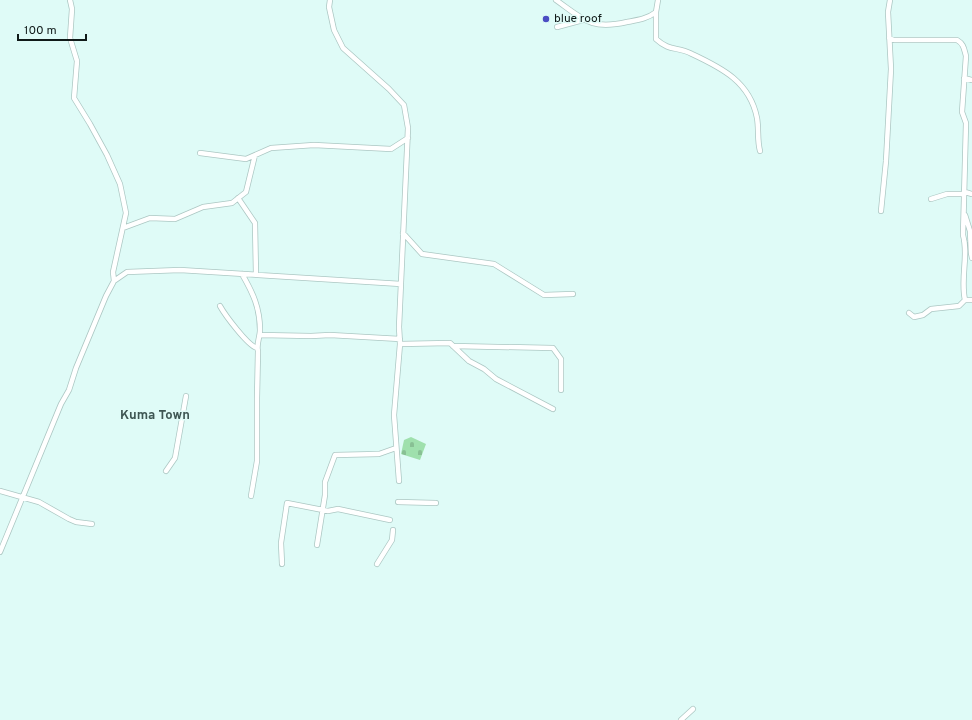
<svg xmlns="http://www.w3.org/2000/svg" width="972" height="720" font-family="Overpass,sans-serif">
	<defs>
		<pattern id="cemetery-stones" width="16" height="16" patternUnits="userSpaceOnUse"><rect width="16" height="16" fill="#9fe0ad"/><path d="M2 7V4a2 2 0 0 1 4 0v3zM10 15v-3a2 2 0 0 1 4 0v3z" fill="#88c094"/></pattern>
	</defs>
	<rect width="100%" height="100%" fill="#dffbf7"/>
	<path fill="url(#cemetery-stones)" d="M411,437L426,444L420,460L401,454L404,440Z"/>
	<g fill="none" stroke-linecap="round" stroke-linejoin="round">
		<g stroke="#acc7c3" stroke-width="6">
			<path id="minor" d="M70,0L72,9L70,38L77,61L74,98L90,124L107,155L120,184L126,213L113,272L114,281
				M330,0L329,7L334,30L343,48L389,89L404,105L408,128L399,327L400,344L394,415L399,481
				M556,0C584,20 591,30 627,22C638,20 647,19 656,12L658,0
				M656,12V39C670,52 677,46 692,54C722,68 750,82 757,118C759,129 757,140 760,151
				M557,27L583,20
				M889,38L894,40H957C964,44 964,49 966,56L962,112L966,123L963,235C969,255 960,278 965,300
				M964,78L972,80
				M200,153L246,159L271,148L314,145L391,149L408,138
				M965,192L972,194
				M238,198L255,223L256,275
				M931,199L947,194H964
				M881,211L886,161L891,69L888,12L890,0
				M965,215L970,231L971,253L972,258
				M123,228L150,218L175,219L203,207L232,203L246,192L255,155
				M403,233L422,254L494,264L544,295L573,294
				M242,274C253,293 260,308 260,330C260,337 256,345 258,351L257,398V461L251,496
				M220,306C225,315 248,346 257,348
				M909,313L914,317L923,315L931,309L959,306L965,300H972
				M260,335L311,336L330,335L400,339
				M400,344L450,343L469,361L484,369L496,379L553,409
				M453,346L553,348L561,359V390
				M166,471L175,458L186,396
				M0,491L39,502L69,519L76,522L92,524
				M398,502L436,503
				M317,545L325,495V482L335,455L379,454L396,448
				M0,552L61,404L69,390L76,368L106,296L114,281L127,272L180,270L401,284
				M282,564L281,543L287,503L328,511L338,509L390,520
				M377,564L392,540L393,530
				M681,720L693,709"/>
		</g>
		<use href="#minor" stroke="#fff" stroke-width="4.5"/>
	</g>
	<circle fill="#4b4dc3" stroke="#dffbf7" stroke-width="1.5" cx="546" cy="19" r="4"/>
	<g text-anchor="middle" dominant-baseline="central" stroke-width="3" stroke-linejoin="round" paint-order="stroke">
		<g font-size="12" fill="#101a19" stroke="#dffbf7" text-anchor="start">
			<text x="554" y="19">blue roof</text>
		</g>
		<g font-size="13" font-weight="bold" fill="#3e5653" stroke="#dffbf7">
			<text x="155" y="416">Kuma Town</text>
		</g>
	</g>
	<path d="M18 34v6h68v-6" fill="none" stroke="#101a19" stroke-width="2"/>
	<text x="24" y="34" font-size="12" fill="#101a19" stroke="#dffbf7" stroke-width="3" paint-order="stroke">100 m</text>
</svg>
